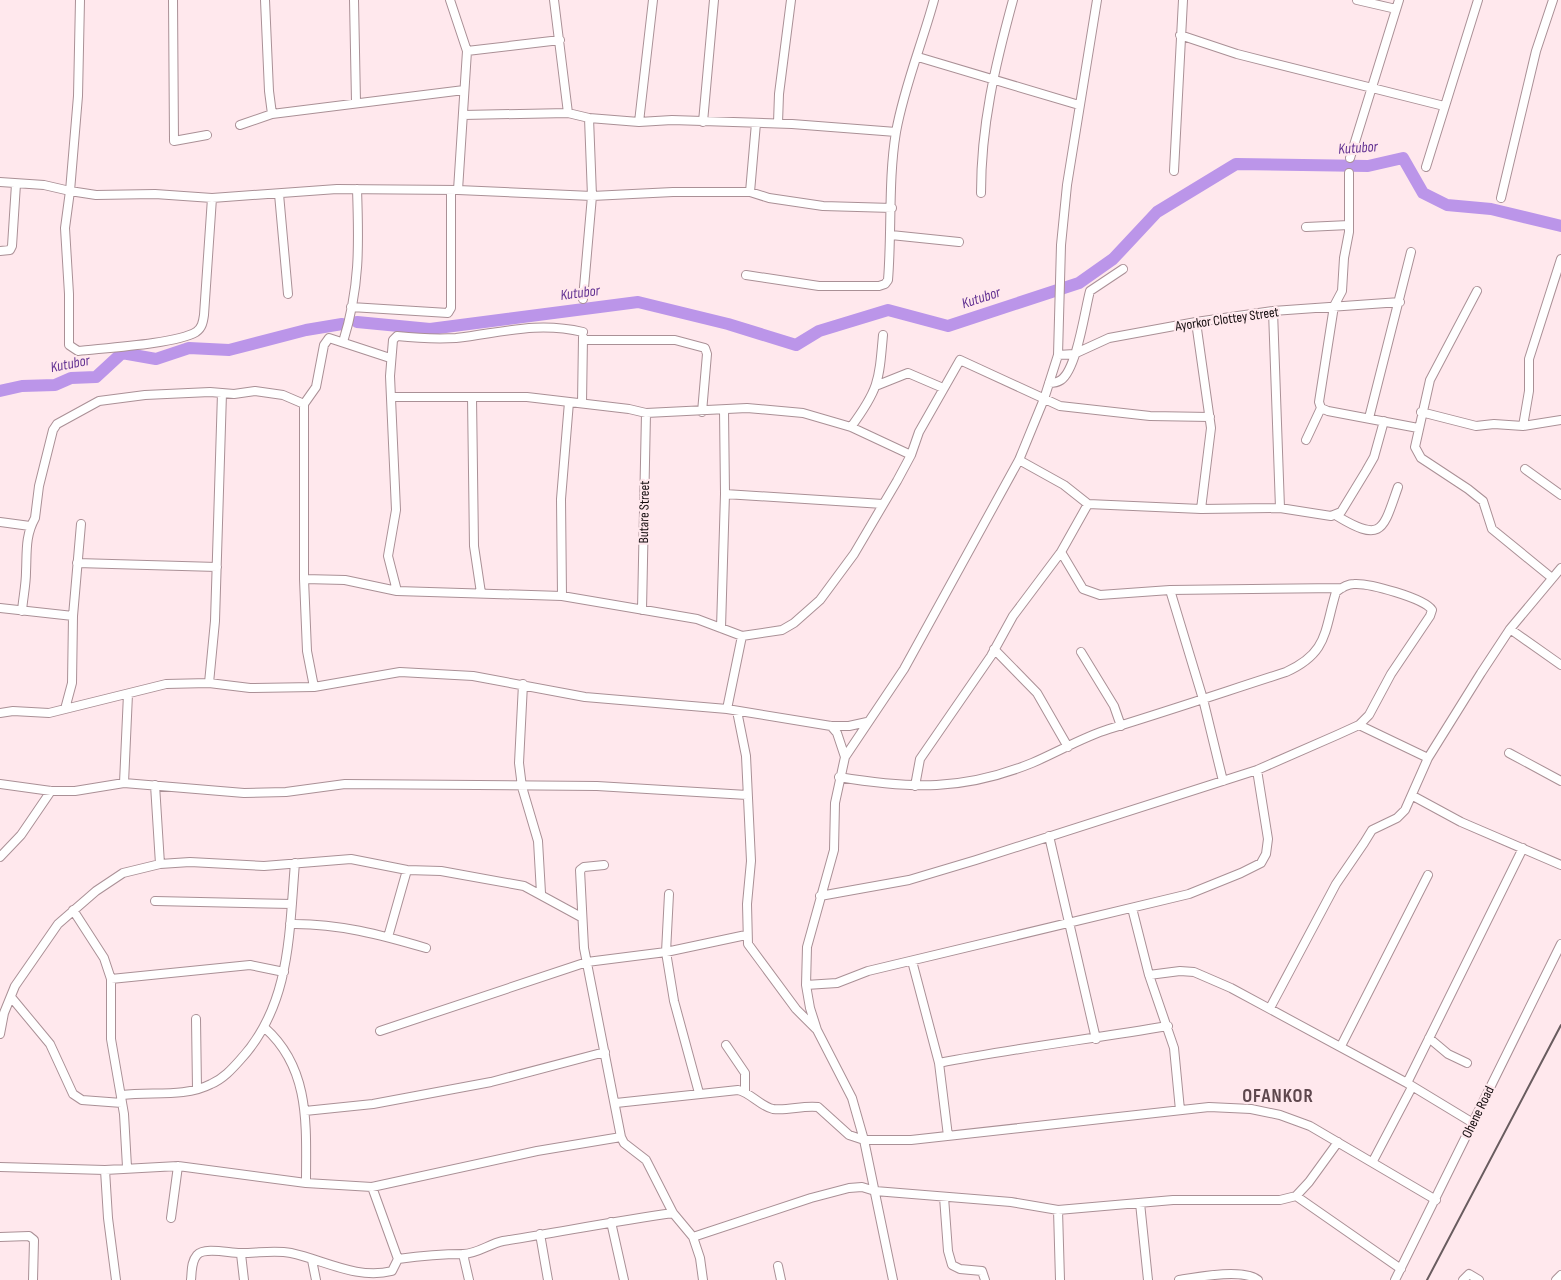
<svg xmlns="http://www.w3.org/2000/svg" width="1561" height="1280" font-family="'Sofia Sans Condensed',sans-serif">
	<rect width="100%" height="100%" fill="#ffe8ed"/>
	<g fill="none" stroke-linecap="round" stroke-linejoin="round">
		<path stroke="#bb95e9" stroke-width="12" d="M357,322L430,329L638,302L728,324L796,345L819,331L888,310L948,326L1079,283L1113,259L1157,212L1236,164L1368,166L1403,158L1423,193L1447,205L1491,209L1561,226
			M0,391L22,386L55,385L71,378L96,377L122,353L156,359L189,348L229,350L306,330L342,324"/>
		<g stroke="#aa9096" stroke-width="10">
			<path id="street" d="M173,0L174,141L207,135
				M265,0L269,91L272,114
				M354,0L356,102
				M450,0L467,51L458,190
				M554,0L568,113
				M1357,0L1396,9
				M1180,35L1237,54L1444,106
				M467,51L560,40
				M918,57L1079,105
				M463,115L568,113L589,118L639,122L672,120L792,124L896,132
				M639,122L653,0
				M703,122L714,0
				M778,123L779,94L791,0
				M240,125L272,114L464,90
				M1350,158L1399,0
				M1426,167L1478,0
				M1174,171L1183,0
				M1349,173V232L1344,258L1342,291L1334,306L1319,402L1321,408L1328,411L1418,428
				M0,182L44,185L70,191L78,96L80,0
				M750,192L756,123
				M981,193C981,125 995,66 1013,0
				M279,194L288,294
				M212,198L204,315C203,322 202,328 196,332C176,344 104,348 78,351L69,345V294L65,228L70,191L96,195L155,194L212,198L337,189L458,190L592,196L673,192H750L769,198L823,206L892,208
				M1501,198L1536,51L1553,0
				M1306,227L1349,225
				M891,235L959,242
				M0,251L10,250L12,246L16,184
				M746,275L819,286H879L885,284L888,280C892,231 888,180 896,132C904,87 922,44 934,0
				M1477,291L1430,380L1415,447L1421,458L1468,489L1483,501L1492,529L1552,578
				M583,299L592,196L589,118
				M351,307L448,313L451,308V191
				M1273,311L1280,508
				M1196,322L1211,428L1201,509
				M583,340H675L705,348L707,354L702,412
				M343,342C360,288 359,245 357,189
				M1058,355L1074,354L1109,338L1196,322L1273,311L1400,302
				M1049,383C1053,383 1058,382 1061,380C1077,369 1085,309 1090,291L1123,269
				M878,385L908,373L943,388
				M391,397H527L629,409L646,413L747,408L803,413L851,427L911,455
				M472,397L474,546L481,593
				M582,403L583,337
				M1421,412L1476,426L1494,424L1523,426L1561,420
				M1369,418L1411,252
				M1523,426L1529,391V359L1561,259
				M851,427C879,389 879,381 883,335
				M1306,440L1321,408
				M1019,460L1064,485L1088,504L1201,509L1280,508L1331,516L1341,512L1366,471L1374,457L1384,421
				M1525,469L1561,495
				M725,494L883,504
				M1337,516C1383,544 1383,529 1398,487
				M0,522L30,526
				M1061,552L1083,589L1100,595L1170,590L1342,588
				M77,563L217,567
				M304,579L345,580L397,591L562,596L697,619L742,636L782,630L794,623L820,600L854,554L897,481L911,455L919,432L960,360L1060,406L1150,416L1210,417
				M1170,590L1203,699L1223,781
				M397,591L388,556L396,510L390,376L393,340L397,336C416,338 437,339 456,338C501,333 536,321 583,332
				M562,596L561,499L569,402
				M0,608L73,616L72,683L65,709
				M642,610L646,413
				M22,611C23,598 26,585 26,572C27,552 25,536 35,518L39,486L53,430L57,424L99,401L145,395L210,392L234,394L255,391L283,395L304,404
				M73,616L81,524
				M721,628L725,494L724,410
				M1510,629L1561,665
				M994,649L1037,693L1068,747
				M1081,652L1114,706L1121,726
				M209,683L215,621L222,393
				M523,684L519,763L522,787L538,841L541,893
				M314,687L307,651L304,579V404L316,387L324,345L329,338L390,358
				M727,709L742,636
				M737,711L746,756L751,861L747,904L748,944L796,1009L816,1029
				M0,713L13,711L49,713L166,684L209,683L250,688L314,687L400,672L473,676L585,697L727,709L831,726H849L867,722
				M1359,725L1428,758
				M831,726L837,733L845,757
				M1509,753L1561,781
				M124,783L128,694
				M0,784L51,791H75L124,783L244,793L286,792L345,784L597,786L747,795
				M155,785L160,864
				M915,786L920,759L991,656L1013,616L1061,552L1088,504
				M1413,796L1461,822L1561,865
				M1049,836L1096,1039
				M0,857L21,835L51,791
				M604,865L584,867L580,870L584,948L621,1137L624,1143L646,1160L673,1213L693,1237L700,1258L703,1280
				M669,894L666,952L674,1001L699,1093
				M820,896L909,880L976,860L1257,770L1337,735L1359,725L1369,715L1391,674L1430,616L1432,610C1424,598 1369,583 1354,584C1347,584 1341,588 1336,592C1324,632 1328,653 1286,672C1227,691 1168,711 1109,729C1083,737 1058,752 1032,763C963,791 911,789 839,777
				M155,901L292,904
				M1132,908L1149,975L1174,1048L1180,1110
				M73,910L104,958L111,979V1039L124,1114L127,1167
				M290,924C337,923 382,935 426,948
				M388,937L407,870
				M912,961L939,1063L948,1136
				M1149,975L1180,971L1194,972L1231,988L1407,1083L1473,1123
				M111,979L250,965L284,972
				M806,985L837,983L868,971L1189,894L1241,873L1261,863L1266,854L1268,839L1257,770
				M11,997L50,1044L73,1094L82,1100L122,1103
				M1270,1008L1336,884L1364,843L1372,830L1397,818L1405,810L1428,758L1481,673L1510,629L1561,568
				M196,1019L197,1089
				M265,1028C311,1069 306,1127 306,1183
				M380,1031L587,962L666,952L746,935
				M0,1034L4,1013L15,986L58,924L96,891L123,873L160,864L190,862L264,866L351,859L407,870L441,871L524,886L581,917
				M1429,1038L1448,1054L1467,1063
				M726,1045L745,1073V1092
				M1341,1046L1428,875
				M939,1063C1015,1048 1092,1039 1168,1026
				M1407,1083L1523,848
				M122,1095C151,1091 184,1098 211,1084C223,1079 232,1069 240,1060C291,1005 289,933 295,863
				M616,1103L738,1090C751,1093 760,1106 773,1109C788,1111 803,1105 818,1107L849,1135L864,1140H911L1209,1107L1251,1109L1280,1115L1310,1126L1436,1200
				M305,1111L373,1104L491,1082L605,1052
				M1373,1161L1412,1087
				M0,1167L105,1170L178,1166L306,1183L372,1187L537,1151L621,1137
				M105,1170L108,1218L116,1280
				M1296,1196L1401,1269
				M944,1197L948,1251L952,1265L960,1269L982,1271L985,1280
				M1140,1203L1148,1280
				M1058,1210L1060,1280
				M171,1218L178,1166
				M611,1222L624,1280
				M540,1234L548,1280
				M0,1237L29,1236L34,1240L33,1280
				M693,1237L811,1198L849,1188L862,1187L875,1191L1011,1202L1058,1210L1173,1200H1280L1296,1196L1309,1182L1338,1142
				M241,1254L244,1280
				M463,1254L469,1280
				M398,1259C420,1256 441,1254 463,1254C477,1254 489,1244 503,1241C560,1232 616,1221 673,1213
				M312,1260L316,1280
				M778,1266L781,1280
				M191,1280C192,1271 191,1262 197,1255C205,1246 232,1254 242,1253C259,1253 275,1250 291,1253C324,1260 357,1280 392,1271L398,1259L372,1187
				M893,1280L864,1140L852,1098L817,1030L810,1008L806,985L807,947L834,850L835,803L845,757L904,669L1019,460L1044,399L1058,355L1061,245L1067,185L1097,0
				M1179,1280C1197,1277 1243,1268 1258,1280
				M1395,1280L1561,944
				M1463,1280L1469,1274L1479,1280
				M1556,1280L1561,1275"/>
		</g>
		<use href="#street" stroke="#fff" stroke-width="8"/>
		<path stroke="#695c5f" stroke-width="2" d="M1427,1280L1561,1025"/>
	</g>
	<g text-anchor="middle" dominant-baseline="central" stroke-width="4.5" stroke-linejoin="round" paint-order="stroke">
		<g font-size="14" fill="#140c0e" stroke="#ffe8ed">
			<text transform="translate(1227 319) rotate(-8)">Ayorkor Clottey Street</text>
			<text transform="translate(644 512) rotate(-89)">Butare Street</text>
			<text transform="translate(1478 1112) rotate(-64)">Ohene Road</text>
		</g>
		<g font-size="15" font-style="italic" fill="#623192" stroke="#ffe8ed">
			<text transform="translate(1358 148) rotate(-4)">Kutubor</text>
			<text transform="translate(580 293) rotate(-7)">Kutubor</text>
			<text transform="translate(981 298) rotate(-18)">Kutubor</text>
			<text transform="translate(70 364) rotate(-11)">Kutubor</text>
		</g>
		<g font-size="19" font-weight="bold" letter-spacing="1" fill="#5e474d" stroke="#ffe8ed">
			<text x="1278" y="1096">OFANKOR</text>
		</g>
	</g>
</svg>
